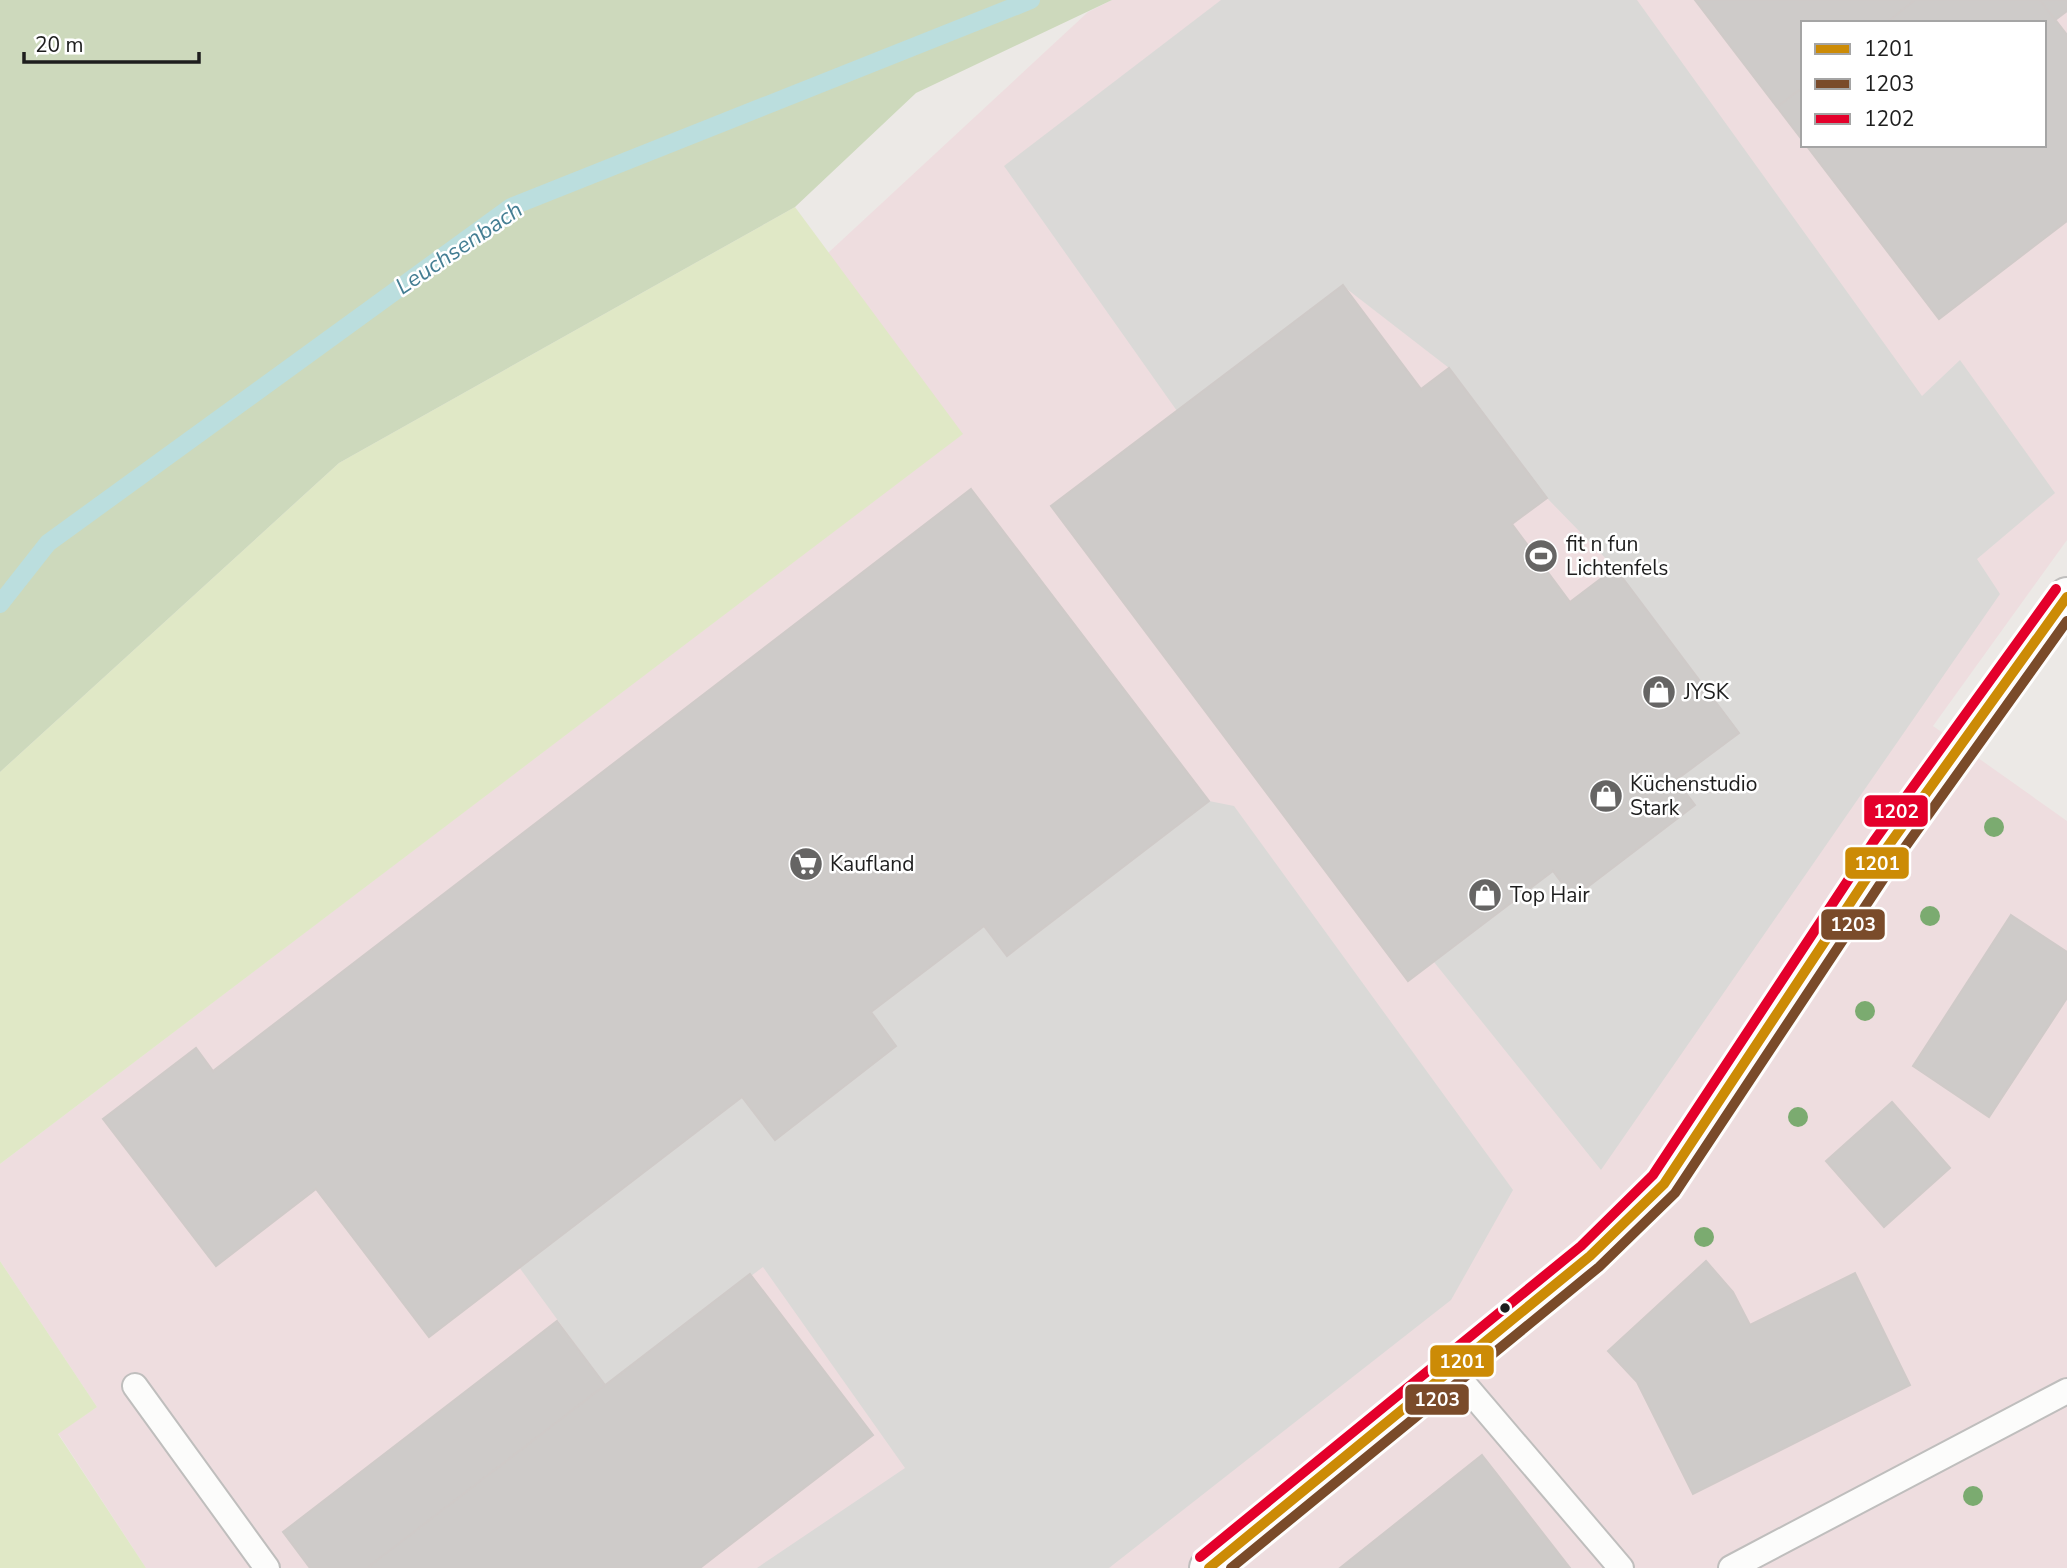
<svg xmlns="http://www.w3.org/2000/svg" width="2067" height="1568" font-family="'Nunito Sans',sans-serif">
	<rect width="100%" height="100%" fill="#ece9e6"/>
	<path fill="#eedddf" fill-rule="evenodd" d="M1112,0H2067V540L1933,726L2067,821V1568H146L58,1433L97,1407L0,1261V1164L962,434L828,253L1088,12ZM1803,23H2044V145H1803Z"/>
	<path fill="#e0e8c6" d="M795,207L963,434L0,1164V772L339,463Z
		M0,1261L97,1407L58,1434L146,1568H0Z"/>
	<path fill="#cdd9bc" d="M0,0H1112L916,93L795,207L339,463L0,772Z"/>
	<path fill="#dad9d7" d="M1221,0H1637L1922,396L1960,360L2055,493L1977,559L2000,594L1601,1170L1434,962L1553,871L1573,897L1676,780L1739,733L1615,568L1547,498L1449,368L1343,286L1177,411L1004,166Z
		M1209,801L1234,806L1513,1190L1451,1300L1109,1568H757L905,1468L763,1267L605,1385L519,1267L742,1097L775,1140L896,1046L871,1012L984,926L1008,956Z"/>
	<g fill="none" stroke-linecap="round" stroke-linejoin="round">
		<path stroke="#bbdede" stroke-width="18" d="M0,604L48,543L511,207L1031,0"/>
	</g>
	<path fill="#cecbc9" stroke="#cfcac8" stroke-width="2" d="M1695,0H1915L1886,23H1803V87L1777,107Z
		M1915,0H2040L2067,35V221L1939,319L1806,145H2044V23H1886Z
		M2040,0H2067V11L2055,20Z
		M1803,87V141L1777,107Z
		M1343,285L1421,389L1449,368L1547,498L1512,524L1570,602L1615,568L1739,733L1676,780L1695,805L1573,898L1553,871L1408,981L1051,506Z
		M971,489L1209,801L1007,956L984,926L871,1012L896,1046L775,1140L742,1097L429,1337L316,1189L216,1266L103,1119L196,1048L213,1071Z
		M2011,915L2067,952V998L1989,1117L1913,1066Z
		M1892,1102L1950,1168L1884,1227L1826,1161Z
		M1706,1261L1733,1292L1750,1325L1855,1273L1910,1385L1693,1494L1637,1382L1608,1351Z
		M750,1274L873,1435L718,1554L700,1568H367Z
		M557,1321L605,1385L367,1568H310L283,1532Z
		M1482,1455L1570,1568H1340Z"/>
	<g fill="none" stroke-linecap="round" stroke-linejoin="round">
		<g stroke="#bfbebd" stroke-width="28">
			<path id="lane" d="M1452,1370L1621,1568
				M135,1386L267,1568
				M1731,1568L2067,1391"/>
		</g>
		<g stroke="#bfbebd" stroke-width="42">
			<path id="street" d="M1209,1568L1590,1256L1664,1184L1886,849L2067,597"/>
		</g>
		<use href="#lane" stroke="#fcfcfb" stroke-width="24"/>
		<use href="#street" stroke="#fcfcfb" stroke-width="38"/>
		<g stroke="#fff" stroke-width="16">
			<path id="bus-1" d="M1209,1568L1590,1256L1664,1184L1886,849L2067,597"/>
		</g>
		<g stroke="#fff" stroke-width="16">
			<path id="bus-2" d="M1231,1568L1599,1267L1675,1193L1898,857L2067,621"/>
		</g>
		<g stroke="#fff" stroke-width="16">
			<path id="bus-3" d="M1200,1557L1581,1246L1653,1175L1874,841L2056,589"/>
		</g>
		<use href="#bus-1" stroke="#cc8b06" stroke-width="10"/>
		<use href="#bus-2" stroke="#7a4b2a" stroke-width="10"/>
		<use href="#bus-3" stroke="#e4002b" stroke-width="10"/>
	</g>
	<g fill="#7bab70">
		<circle cx="1994" cy="827" r="10"/>
		<circle cx="1930" cy="916" r="10"/>
		<circle cx="1865" cy="1011" r="10"/>
		<circle cx="1798" cy="1117" r="10"/>
		<circle cx="1704" cy="1237" r="10"/>
		<circle cx="1973" cy="1496" r="10"/>
	</g>
	<defs>
		<g id="stadium-disc" transform="scale(1.75)"><circle r="9.5" fill="#666564" stroke="#fff"/><path d="M0-5a6.5 5 0 1 0 0 10a6.5 5 0 1 0 0-10ZM-3.5-1.8h7v3.6h-7Z" fill="#fff"/></g>
		<g id="shop-disc" transform="scale(1.75)"><circle r="9.5" fill="#666564" stroke="#fff"/><path d="M-5-2.5h2.3a2.7 3.5 0 0 1 5.4 0H5L5.5 6h-11ZM-1.5-2.5h3a1.5 2.3 0 0 0-3 0Z" fill="#fff"/></g>
		<g id="supermarket-disc" transform="scale(1.75)"><circle r="9.5" fill="#666564" stroke="#fff"/><path d="M-6-5.5h2.5l.6 2H6L4.5 2H-2.5L-4.4-4H-6ZM-1.5 3.2a1.3 1.3 0 1 0 .1 0ZM3 3.2a1.3 1.3 0 1 0 .1 0Z" fill="#fff"/></g>
	</defs>
	<g fill-rule="evenodd">
		<use href="#stadium-disc" x="1541" y="556"/>
		<use href="#shop-disc" x="1659" y="692"/>
		<use href="#shop-disc" x="1606" y="796"/>
		<use href="#supermarket-disc" x="806" y="864"/>
		<use href="#shop-disc" x="1485" y="895"/>
	</g>
	<circle fill="#1e1e1e" stroke="#fff" stroke-width="2.5" cx="1505" cy="1308" r="6"/>
	<g text-anchor="middle" dominant-baseline="central" stroke-width="5" stroke-linejoin="round" paint-order="stroke">
		<g font-size="21" fill="#1e1e1e" stroke="#fff" text-anchor="start">
			<text x="1566" y="544">fit n fun<tspan x="1566" dy="24">Lichtenfels</tspan></text>
			<text x="1684" y="692">JYSK</text>
			<text x="1630" y="784">Küchenstudio<tspan x="1630" dy="24">Stark</tspan></text>
			<text x="830" y="864">Kaufland</text>
			<text x="1510" y="895">Top Hair</text>
		</g>
		<g font-size="23" font-style="italic" fill="#447e93" stroke="#fff">
			<text transform="translate(459 248) rotate(-34)">Leuchsenbach</text>
		</g>
	</g>
	<g stroke="#fff" stroke-width="2.5">
		<rect x="1863" y="794" width="66" height="34" rx="7" fill="#e4002b"/>
		<rect x="1844" y="846" width="66" height="34" rx="7" fill="#cc8b06"/>
		<rect x="1820" y="908" width="66" height="33" rx="7" fill="#7a4b2a"/>
		<rect x="1429" y="1344" width="66" height="34" rx="7" fill="#cc8b06"/>
		<rect x="1404" y="1383" width="66" height="33" rx="7" fill="#7a4b2a"/>
	</g>
	<g font-size="19" text-anchor="middle" font-weight="bold" fill="#fff">
		<text x="1896" y="818">1202</text>
		<text x="1877" y="870">1201</text>
		<text x="1853" y="931">1203</text>
		<text x="1462" y="1368">1201</text>
		<text x="1437" y="1406">1203</text>
	</g>
	<rect x="1801" y="21" width="245" height="126" fill="#ffffff" stroke="#a5a5a5" stroke-width="2"/>
	<rect x="1815" y="44" width="35" height="10" fill="#cc8b06" stroke="#a5a5a5" stroke-width="2"/>
	<text x="1864" y="56" font-size="21" fill="#1e1e1e">1201</text>
	<rect x="1815" y="79" width="35" height="10" fill="#7a4b2a" stroke="#a5a5a5" stroke-width="2"/>
	<text x="1864" y="91" font-size="21" fill="#1e1e1e">1203</text>
	<rect x="1815" y="114" width="35" height="10" fill="#e4002b" stroke="#a5a5a5" stroke-width="2"/>
	<text x="1864" y="126" font-size="21" fill="#1e1e1e">1202</text>
	<path d="M24 52v10h175v-10" fill="none" stroke="#1e1e1e" stroke-width="3.5"/>
	<text x="35" y="52" font-size="21" fill="#1e1e1e" stroke="#ffffff" stroke-width="5" paint-order="stroke">20 m</text>
</svg>
